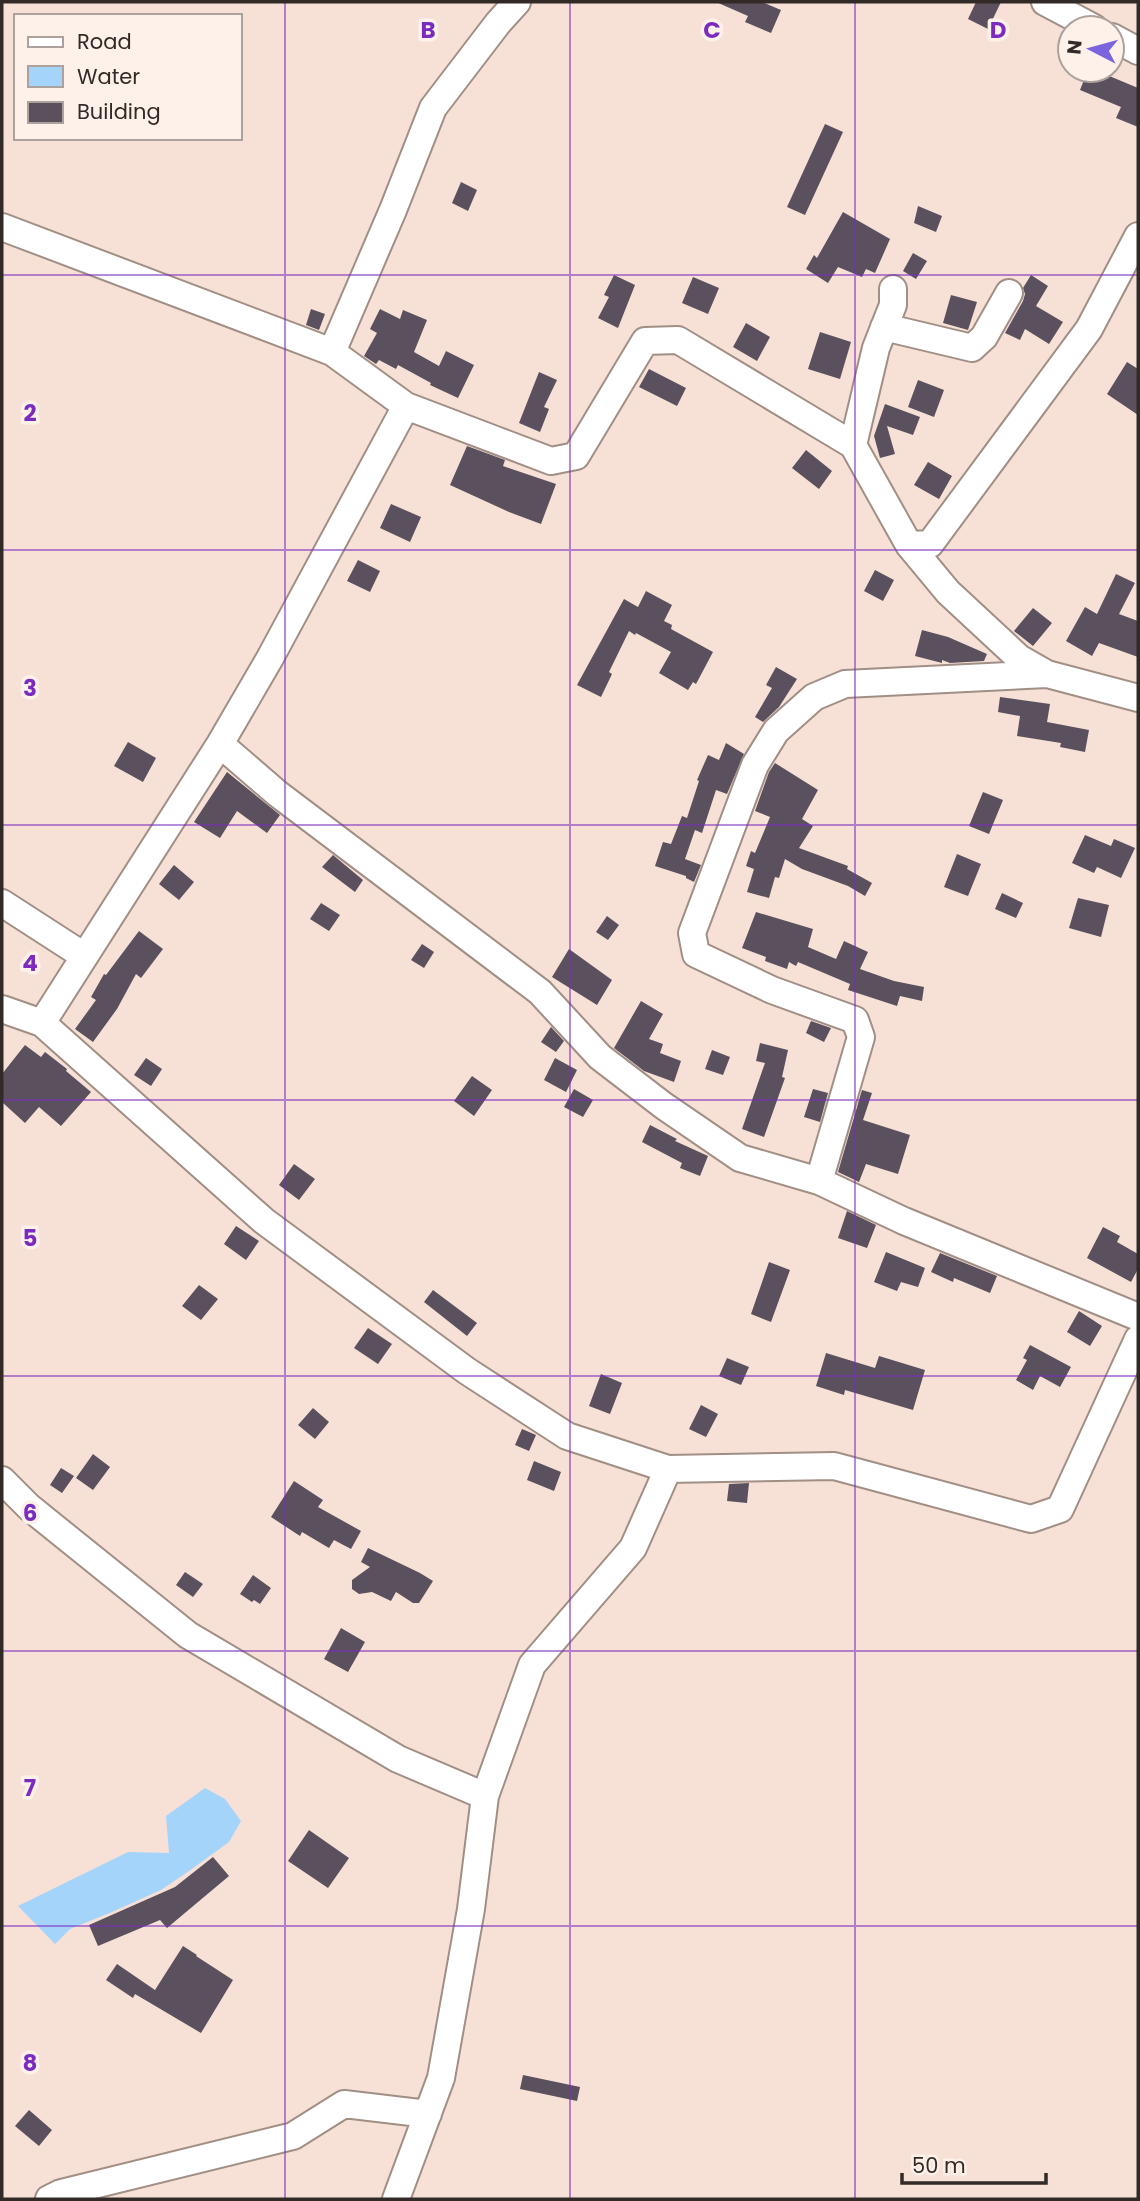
<svg xmlns="http://www.w3.org/2000/svg" width="1140" height="2201" font-family="Poppins,sans-serif">
	<rect width="100%" height="100%" fill="#f7e1d7"/>
	<path fill="#a5d4fb" d="M205,1788L225,1799L241,1821L229,1842L189,1871L161,1890L112,1912L70,1929L55,1944L18,1906L128,1852L169,1853L166,1816Z"/>
	<path fill="#5a505e" d="M716,2H762L781,10L771,33L745,22L748,16Z
		M976,2H1001L988,29L968,19Z
		M1088,70H1095L1138,88V127L1116,118L1121,107L1080,90Z
		M825,124L843,132L805,215L787,207Z
		M461,182L477,190L468,211L452,203Z
		M918,206L942,216L936,232L914,223Z
		M843,212L890,239L875,273L866,269L862,277L838,267L828,283L806,269L814,255L817,258Z
		M913,253L927,261L916,279L903,271Z
		M614,275L635,285L618,328L598,318L609,297L604,295Z
		M1031,275L1048,286L1036,306L1063,322L1049,344L1025,329L1020,340L1005,333L1023,301L1025,294L1023,288Z
		M693,277L719,288L708,314L682,303Z
		M951,295L977,302L968,330L943,323Z
		M311,309L325,314L319,330L306,325Z
		M380,309L400,319L403,310L427,320L414,352L439,366L446,351L474,365L458,398L430,385L431,383L398,365L396,369L379,360L376,364L364,356L377,333L370,329Z
		M746,323L770,337L757,361L733,347Z
		M820,332L851,342L840,379L808,369Z
		M1127,362L1138,369V415L1107,394Z
		M649,369L686,388L677,406L639,387Z
		M539,372L557,380L544,407L549,409L540,432L519,423Z
		M918,380L944,390L934,417L908,407Z
		M885,404L920,417L913,435L887,426L895,454L880,458L874,436Z
		M467,446L505,460L503,466L556,484L541,524L509,512L450,485Z
		M806,450L832,471L819,489L792,468Z
		M928,462L952,476L939,499L914,485Z
		M391,504L421,517L410,542L380,528Z
		M358,560L380,571L370,592L347,581Z
		M875,570L894,580L883,601L864,591Z
		M1116,574L1135,583L1119,614L1138,621V657L1099,643L1092,656L1066,641L1085,607L1097,614Z
		M646,591L672,605L664,621L672,625L671,629L713,652L696,684L693,682L688,690L659,673L671,652L636,633L635,635L629,631L609,672L612,674L601,697L577,685L624,599L638,607Z
		M1033,608L1052,623L1033,646L1014,631Z
		M922,630L948,637L987,654L984,661L950,663L942,660V663L915,656Z
		M776,667L797,679L779,707L763,722L755,717L772,688L766,685Z
		M1000,697L1050,704L1047,722L1089,730L1085,752L1060,747L1061,743L1017,736L1020,716L998,712Z
		M128,742L156,758L143,782L114,766Z
		M726,743L744,754L727,794L716,790L702,833L695,830L685,859L701,865L694,882L686,878V876L655,866L663,842L671,844L682,816L687,818L699,781L697,780L708,755L719,760Z
		M775,763L818,790L802,819L813,826L799,848L848,866L847,869L872,883L865,896L848,886L802,869L785,859L779,878L775,877L769,898L747,892L754,869L746,866L751,851L755,853L770,817L755,811L769,772Z
		M227,772L280,815L267,833L237,811L220,838L194,822Z
		M983,792L1003,800L989,834L969,826Z
		M1085,835L1111,846L1114,839L1135,848L1121,878L1097,867L1094,873L1072,863Z
		M957,854L981,864L968,896L944,887Z
		M333,855L363,880L355,892L322,867Z
		M174,865L194,882L179,900L159,884Z
		M1002,893L1023,903L1016,918L995,909Z
		M1078,898L1109,905L1101,937L1069,928Z
		M321,903L340,915L329,931L310,919Z
		M756,912L813,929L808,947L836,959L844,941L868,952L860,969L894,981L924,987L922,1001L900,996L897,1006L848,990L850,984L798,962L796,966L789,962L787,969L765,961L766,957L742,948Z
		M607,916L619,925L608,940L596,932Z
		M139,931L163,949L141,978L136,974L117,1009L93,1042L75,1029L96,1000L91,997L104,974L106,975Z
		M422,944L434,952L424,968L411,960Z
		M569,949L612,980L597,1005L552,977Z
		M641,1001L663,1014L649,1039L663,1044L660,1053L681,1061L674,1082L644,1071L614,1048Z
		M811,1021L831,1028L824,1042L806,1033Z
		M551,1027L564,1041L556,1052L541,1042Z
		M760,1043L788,1050L782,1077L785,1078L764,1137L742,1129L765,1063L756,1061Z
		M25,1045L41,1057L45,1052L67,1069L66,1071L91,1092L61,1126L39,1107L25,1123L2,1102V1074Z
		M712,1050L730,1057L723,1075L705,1069Z
		M146,1058L162,1069L151,1086L134,1075Z
		M555,1058L577,1070L566,1092L544,1080Z
		M472,1076L492,1090L474,1116L454,1101Z
		M574,1089L593,1100L583,1117L564,1107Z
		M813,1089L828,1093L820,1122L804,1117Z
		M862,1090L872,1093L863,1120L910,1135L898,1174L866,1164L859,1182L838,1172Z
		M650,1125L677,1139L675,1141L708,1156L700,1176L680,1168L682,1163L642,1142Z
		M294,1164L315,1179L299,1200L279,1185Z
		M847,1211L876,1225L867,1248L838,1238Z
		M236,1226L259,1241L246,1260L224,1244Z
		M1103,1227L1120,1236L1117,1242L1138,1254V1269L1131,1282L1087,1258Z
		M886,1252L925,1268L918,1287L901,1282L897,1291L874,1282Z
		M940,1253L997,1276L990,1293L954,1278L953,1282L931,1272Z
		M769,1262L790,1270L771,1322L751,1314Z
		M199,1285L218,1299L201,1320L182,1306Z
		M433,1290L477,1323L467,1336L424,1302Z
		M1079,1311L1102,1326L1090,1346L1067,1332Z
		M368,1328L392,1344L378,1364L354,1348Z
		M1030,1345L1071,1367L1060,1387L1040,1376L1033,1390L1016,1380L1027,1360L1023,1358Z
		M826,1353L875,1368L879,1356L925,1370L913,1410L845,1390L844,1395L816,1386Z
		M727,1358L749,1367L741,1385L719,1376Z
		M601,1374L622,1383L610,1414L589,1406Z
		M701,1405L718,1414L706,1437L689,1429Z
		M313,1408L329,1422L315,1439L298,1425Z
		M522,1429L536,1435L529,1451L515,1445Z
		M93,1454L110,1467L93,1490L76,1478Z
		M534,1461L561,1472L554,1491L527,1480Z
		M61,1468L74,1476L62,1493L50,1485Z
		M294,1481L323,1500L318,1507L361,1531L351,1549L334,1540L329,1548L302,1532L300,1536L271,1517Z
		M749,1483L747,1503L727,1501L729,1484Z
		M368,1548L420,1573L433,1581L419,1603H413L396,1592L391,1601L372,1592L359,1594L352,1589V1580L370,1567L361,1562Z
		M185,1572L203,1584L193,1597L176,1585Z
		M253,1575L271,1588L260,1604L254,1600L252,1602L240,1594Z
		M341,1628L365,1642L348,1672L324,1659Z
		M309,1830L349,1858L328,1888L288,1861Z
		M213,1857L229,1876L167,1928L160,1920L98,1946L89,1925L175,1887Z
		M183,1946L197,1955L196,1956L233,1980L201,2033L135,1994L133,1998L106,1980L117,1964L155,1990Z
		M523,2075L580,2087L577,2101L520,2089Z
		M29,2110L52,2130L39,2146L15,2126Z"/>
	<g fill="none" stroke-linecap="round" stroke-linejoin="round">
		<g stroke="#a18e85" stroke-width="30">
			<path id="minor" d="M517,2L498,23L433,108L393,210L332,352L406,406L551,461L576,456L645,341L678,340L853,445L909,545L948,592L1019,658L1047,674L1138,698
				M1045,2L1094,28
				M1112,37L1138,51
				M2,227L332,352
				M884,327L972,348L984,337L1009,293
				M406,406L270,658L220,744L42,1023L264,1221L467,1371L567,1436L668,1469
				M853,445L876,348L893,305V289
				M909,545L930,544L1089,329L1138,236
				M220,744L278,794L540,992L600,1057L664,1106L740,1158L819,1181L904,1221L1138,1317
				M2,903L84,956
				M2,1009L42,1023
				M819,1181L861,1037L855,1020L772,990L696,954L692,933L755,765L776,731L814,697L845,684L1047,674
				M2,1480L29,1507L188,1635L398,1759L485,1796
				M49,2199L61,2193L293,2136L344,2104L428,2114
				M396,2199L441,2078L471,1909L485,1796L532,1665L633,1548L668,1469L834,1466L1031,1519L1060,1509L1138,1339"/>
		</g>
		<use href="#minor" stroke="#fff" stroke-width="26"/>
	</g>
	<path fill="none" stroke="#7b2cbf" stroke-width="2" stroke-opacity="0.55" d="M285,2V2199M570,2V2199M855,2V2199M2,275H1138M2,550H1138M2,825H1138M2,1100H1138M2,1376H1138M2,1651H1138M2,1926H1138"/>
	<g font-size="23" text-anchor="middle" font-weight="bold" fill="#7b2cbf" stroke="#fdf1ea" stroke-width="7" stroke-linejoin="round" paint-order="stroke">
		<text x="428" y="38">B</text>
		<text x="712" y="38">C</text>
		<text x="998" y="38">D</text>
		<text x="30" y="421">2</text>
		<text x="30" y="696">3</text>
		<text x="30" y="971">4</text>
		<text x="30" y="1246">5</text>
		<text x="30" y="1521">6</text>
		<text x="30" y="1796">7</text>
		<text x="30" y="2071">8</text>
	</g>
	<rect width="1140" height="2201" fill="none" stroke="#322a26" stroke-width="7"/>
	<rect x="14" y="14" width="228" height="126" fill="#fdf1ea" stroke="#aca19c" stroke-width="2"/>
	<rect x="28" y="37" width="35" height="10" fill="#ffffff" stroke="#aca19c" stroke-width="2"/>
	<text x="77" y="49" font-size="21" fill="#322a26">Road</text>
	<rect x="28" y="66" width="35" height="21" fill="#a5d4fb" stroke="#aca19c" stroke-width="2"/>
	<text x="77" y="84" font-size="21" fill="#322a26">Water</text>
	<rect x="28" y="102" width="35" height="21" fill="#5a505e" stroke="#aca19c" stroke-width="2"/>
	<text x="77" y="119" font-size="21" fill="#322a26">Building</text>
	<g transform="translate(1091 49) rotate(276)"><circle r="33" fill="#fdf1ea" stroke="#aca19c" stroke-width="2"/>
	<path d="M0-5L12 26L0 18L-12 26Z" fill="#7d64df"/>
	<text y="-10" font-size="19" font-weight="bold" text-anchor="middle" fill="#322a26">N</text>
	</g>
	<path d="M902 2173v10h144v-10" fill="none" stroke="#322a26" stroke-width="3.5"/>
	<text x="912" y="2173" font-size="21" fill="#322a26" stroke="#fdf1ea" stroke-width="5" paint-order="stroke">50 m</text>
</svg>
